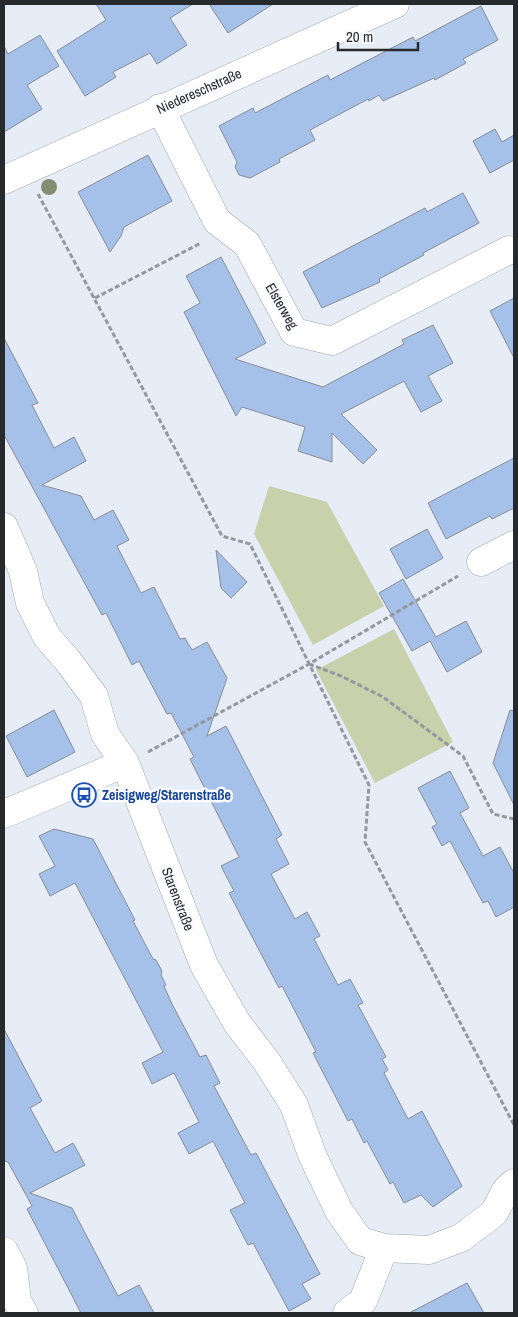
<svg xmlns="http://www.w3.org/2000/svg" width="518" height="1317" font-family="'Archivo Narrow',sans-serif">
	<rect width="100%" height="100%" fill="#e7edf6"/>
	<path fill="#c8d1ab" d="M269,486L327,502L384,606L313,645L254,534Z
		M394,629L453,742L375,783L316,670Z"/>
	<path fill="#a5c0e9" stroke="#888d95" d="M96,4H193L170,18L187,45L157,64L150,53L113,72L116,77L85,96L57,51L106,20Z
		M209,4H273L228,33Z
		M481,6L498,40L463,59L466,63L435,80L434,78L383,101L379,95L369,101L368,99L310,130L315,140L279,159L280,162L250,178L239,175L235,167L237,162L219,126L253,108L255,113L328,75L330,80L413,37L415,41Z
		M40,35L59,66L27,85L42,109L4,132V46L8,54Z
		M495,129L502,142L514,135V160L490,173L473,141Z
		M148,155L172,201L124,227L121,236L110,252L78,192Z
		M463,193L479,223L423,253L424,255L379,279L380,282L322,308L303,272L425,208L427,212Z
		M221,257L266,343L235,359L323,387L404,344L402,340L433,325L453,363L428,376L442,401L421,412L404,381L341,414L377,450L363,464L332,433V462L298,451L305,427L242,407L236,416L184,312L200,303L186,276Z
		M514,298V358L490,311Z
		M4,338L38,403L32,405L54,448L74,437L86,461L42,485L81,496L94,520L113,510L129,540L117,546L141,593L154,587L180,639L185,638L192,650L207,642L227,678L207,736L226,726L282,835L276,839L289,864L271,874L295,919L307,912L320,936L314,939L338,985L350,979L363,1003L358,1005L386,1057L382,1059L388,1070L384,1073L408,1119L422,1111L462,1186L433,1207L421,1195L404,1203L393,1182L390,1184L367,1141L364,1143L352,1119L348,1121L313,1053L316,1052L282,986L279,988L229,893L234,891L221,866L239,857L190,759L194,757L171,713L167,714L139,661L132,665L106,613L102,615L4,435Z
		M514,458V508L492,519L490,516L446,539L428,503Z
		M427,529L443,558L406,579L390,549Z
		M216,550L247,582L231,598L221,588Z
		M403,579L436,637L466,621L482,652L447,672L430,641L412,651L379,593Z
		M54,710L75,752L27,777L6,736Z
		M510,710L514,711V805L493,763Z
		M450,771L469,808L460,813L483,856L500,847L514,873V907L496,917L488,901L483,903L450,841L442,846L432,827L437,824L418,788Z
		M54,829L93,839L135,920L133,921L153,959L156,960L162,971L161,975L166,985L164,986L172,1004L200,1057L206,1055L220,1083L214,1086L251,1155L256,1153L320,1274L302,1284L311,1299L289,1311L253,1243L248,1245L230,1210L245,1203L213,1141L189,1154L178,1133L199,1122L174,1073L152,1084L142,1063L163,1052L75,883L50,896L39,874L55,866L39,836Z
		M4,1029L42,1101L30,1108L55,1153L73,1143L85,1165L30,1193L72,1208L118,1296L139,1285L154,1313H81L27,1209L32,1206L8,1162L4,1161Z
		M467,1283L484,1313H409Z"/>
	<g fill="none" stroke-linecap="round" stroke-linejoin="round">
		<g stroke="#a1a6ae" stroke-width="29">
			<path id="minor" d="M160,108L217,221L247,244L294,332L332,341L509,250
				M4,180L395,4
				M4,527L23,571L30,603L47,637L68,661L94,696L105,734L125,763L204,965L237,1023L267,1062L294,1105L313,1157L339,1211L360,1241L384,1248L429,1250L461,1238L494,1213L506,1190L514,1183
				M481,562L514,545
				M4,814L125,763
				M4,1251L13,1268L17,1301L24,1313
				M347,1313L363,1301L384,1248"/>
		</g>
		<path stroke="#94989f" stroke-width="3" stroke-dasharray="5 2.5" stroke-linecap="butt" d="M38,194L222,536L250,544L369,785L365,842L514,1125
			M95,298L201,243
			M309,664L341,676L383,697L463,756L493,814L514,819
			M148,752L309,664L458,576"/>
		<use href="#minor" stroke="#fff" stroke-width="28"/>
	</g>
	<circle fill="#848c71" cx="49" cy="187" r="8"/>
	<defs>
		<g id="bus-ring" transform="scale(1.25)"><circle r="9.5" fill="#f8fafe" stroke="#1a4fb4" stroke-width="1.5"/><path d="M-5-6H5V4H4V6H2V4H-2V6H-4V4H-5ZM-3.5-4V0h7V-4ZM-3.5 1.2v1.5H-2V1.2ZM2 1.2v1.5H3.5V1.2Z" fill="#1a4fb4"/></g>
	</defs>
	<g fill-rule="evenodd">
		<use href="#bus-ring" x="84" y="795"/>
	</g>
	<g text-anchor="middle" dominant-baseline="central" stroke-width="5" stroke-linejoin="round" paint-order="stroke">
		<g font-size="14" fill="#272a2d" stroke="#f8fafe">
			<text transform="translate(199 91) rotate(-24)">Niedereschstraße</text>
			<text transform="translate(282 306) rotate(60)">Elsterweg</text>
			<text transform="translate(178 899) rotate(69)">Starenstraße</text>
		</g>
		<g font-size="14" font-weight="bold" fill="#164399" stroke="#f8fafe" text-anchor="start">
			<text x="102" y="795">Zeisigweg/Starenstraße</text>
		</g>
	</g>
	<rect width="518" height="1317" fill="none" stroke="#272a2d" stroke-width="10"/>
	<path d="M338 42v8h80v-8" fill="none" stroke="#272a2d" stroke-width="2.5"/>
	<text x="346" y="42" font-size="15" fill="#272a2d" stroke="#f8fafe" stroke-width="4" paint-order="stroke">20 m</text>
</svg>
